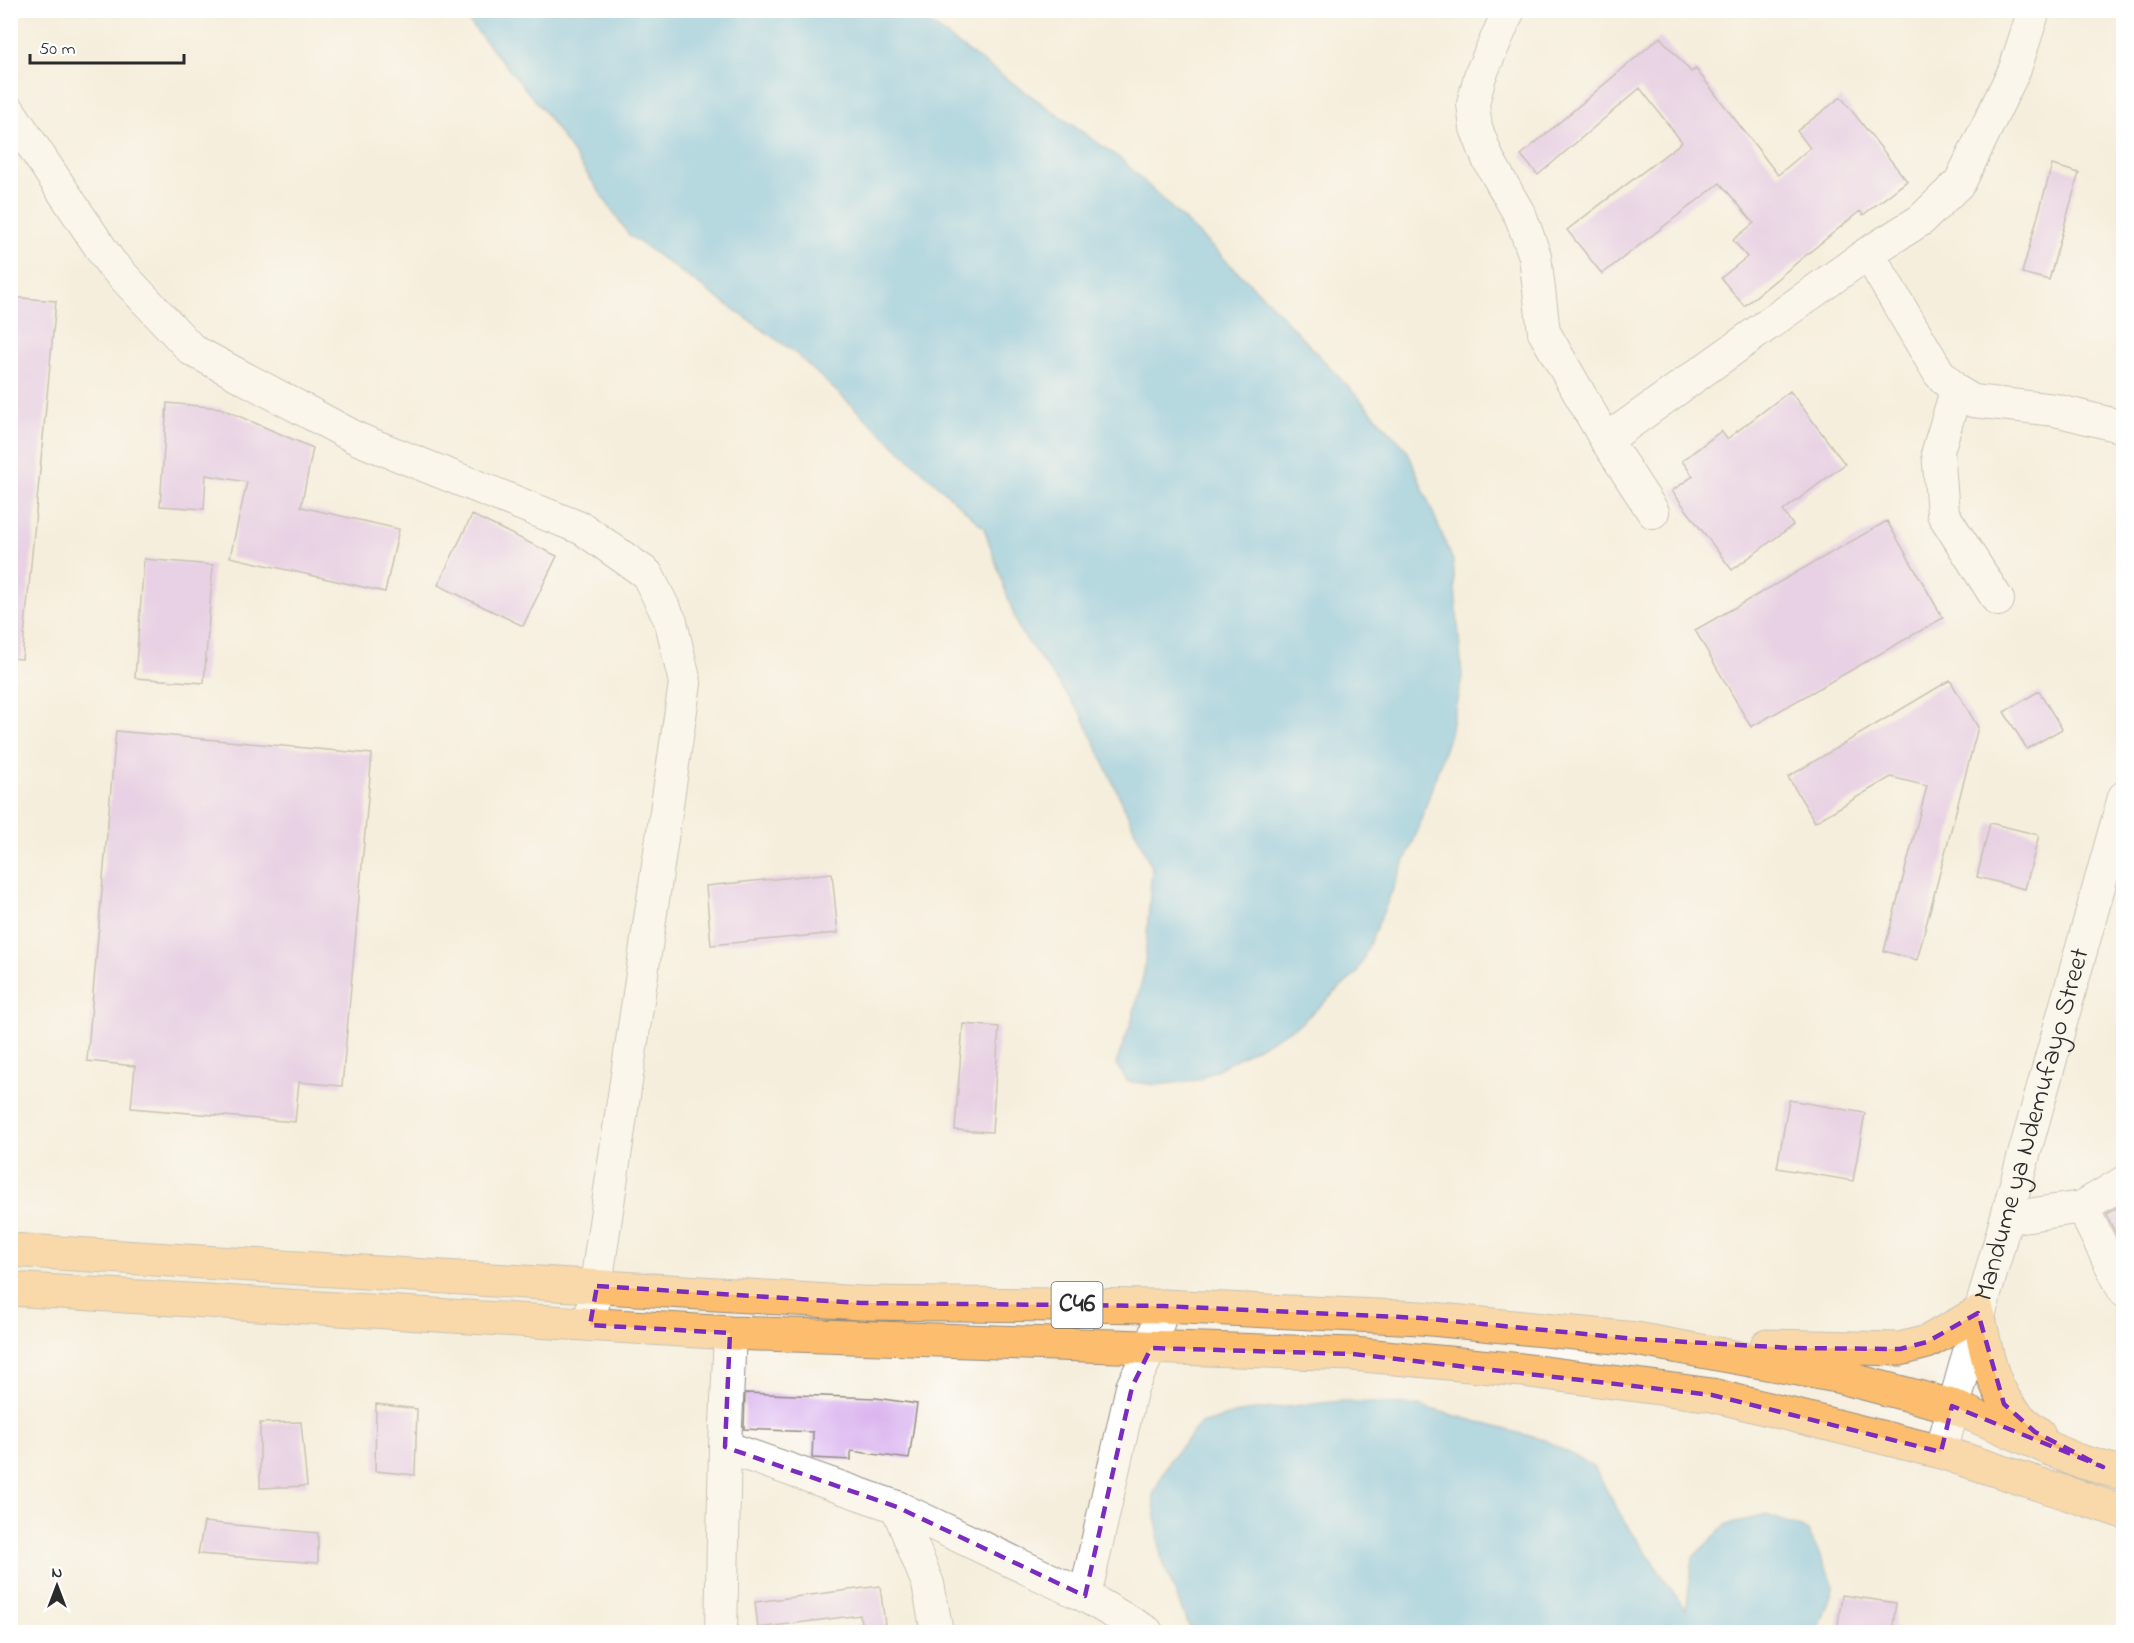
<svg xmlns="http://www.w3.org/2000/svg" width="2134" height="1643" font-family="'Indie Flower',sans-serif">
	<rect width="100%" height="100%" fill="#fff"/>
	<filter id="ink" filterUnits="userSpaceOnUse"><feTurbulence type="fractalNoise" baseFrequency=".0167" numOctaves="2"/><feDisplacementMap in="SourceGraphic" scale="12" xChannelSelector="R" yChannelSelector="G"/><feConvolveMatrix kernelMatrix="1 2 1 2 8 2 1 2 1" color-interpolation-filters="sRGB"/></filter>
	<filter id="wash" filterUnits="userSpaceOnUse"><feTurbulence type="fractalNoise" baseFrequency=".008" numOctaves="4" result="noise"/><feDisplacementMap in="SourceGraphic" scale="24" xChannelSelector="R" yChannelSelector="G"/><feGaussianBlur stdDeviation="1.35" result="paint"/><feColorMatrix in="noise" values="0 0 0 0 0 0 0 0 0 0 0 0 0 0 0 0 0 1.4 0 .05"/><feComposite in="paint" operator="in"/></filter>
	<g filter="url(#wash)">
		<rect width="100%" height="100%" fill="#f6eedd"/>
		<path fill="#67bce3" stroke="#497487" stroke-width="1.5" d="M460,11H914L959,45L1122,160L1270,303L1407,450L1453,561L1462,677L1449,737L1416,835L1357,973L1300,1024L1198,1080L1156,1085L1127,1081L1116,1064L1131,1023L1144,973L1152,868L1082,715L1019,630L984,528L794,352L629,235L543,110Z
			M1341,1401L1420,1406L1544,1440L1593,1466L1623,1519L1686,1611L1693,1557L1727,1524L1768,1515L1808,1531L1834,1586L1818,1632H1199L1188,1625L1161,1557L1153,1495L1169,1461L1200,1424L1245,1411Z"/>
		<g id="blocks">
			<path fill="#d7aeed" d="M1660,37L1691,72L1696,69L1778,175L1810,148L1797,131L1841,97L1907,181L1863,215L1860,211L1744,306L1721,278L1747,257L1733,240L1754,223L1720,183L1602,274L1567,230L1682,142L1640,88L1538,175L1521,155Z
				M2052,165L2079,173L2049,280L2022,273Z
				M10,297L56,301L22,659L10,658Z
				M1790,391L1845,464L1783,511L1793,525L1732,570L1672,491L1693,476L1682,461L1721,431L1727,439Z
				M167,403L220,408L313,448L301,507L399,529L385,592L230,557L247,482L206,475L204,509L160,506Z
				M472,515L557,556L523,626L438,585Z
				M1887,521L1943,618L1751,727L1695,630Z
				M144,559L213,565L204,683L135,678Z
				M1950,680L1978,727L1917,960L1884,951L1927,786L1891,777L1815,822L1788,777Z
				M2039,691L2062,729L2027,749L2004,712Z
				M116,731L372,754L342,1086L299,1082L295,1122L131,1108L135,1066L87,1061Z
				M1990,823L2039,835L2025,889L1977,877Z
				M832,873L838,933L711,945L706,886Z
				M963,1024L999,1027L992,1132L955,1130Z
				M1789,1100L1865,1113L1853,1181L1777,1168Z
				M2124,1203V1250L2106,1214Z
				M745,1393L876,1398L917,1404L909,1459L851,1451V1460L812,1458L813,1432L744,1429Z
				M376,1404L417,1409L415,1475L375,1471Z
				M301,1422L307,1486L260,1488V1423Z
				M204,1522L318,1533V1563L198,1554Z
				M880,1586L886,1632H862L860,1615L758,1628L755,1602Z
				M1842,1595L1896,1603L1892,1632H1837Z"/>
		</g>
	</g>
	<g filter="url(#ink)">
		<use href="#blocks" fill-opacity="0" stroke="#908c84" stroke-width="1.5"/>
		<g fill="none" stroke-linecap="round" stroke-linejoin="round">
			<g stroke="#908c84" stroke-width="34">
				<g id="minor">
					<path d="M1509,10L1480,76L1473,104L1476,128L1488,159L1521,217L1535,256L1544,332L1606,440L1653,512"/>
					<path d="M10,112L110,262L192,350L358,439L583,529L647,574L671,622L685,683L590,1325"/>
					<path d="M1868,253L1939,373L1956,391L1973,401L2055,410L2124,427"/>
					<path d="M1956,391L1938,451L1943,514L1998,600"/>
					<path d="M1606,440L1868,253L1921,220L1960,182L2015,69L2034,10"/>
					<path d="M2082,1207L2124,1291"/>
					<path d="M2008,1218L2082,1207L2124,1182"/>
					<path d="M730,1333L725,1447L897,1507L1085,1596"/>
					<path id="s1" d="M1941,1452L2124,797"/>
					<path d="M897,1507L928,1584L937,1632"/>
					<path d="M721,1632L725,1447"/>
					<path d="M1147,1632L1085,1596L1132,1387L1151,1348L1163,1306"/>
				</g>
			</g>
			<g stroke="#908c84" stroke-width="35">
				<path id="major" d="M10,1250L861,1303L1163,1306L1421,1318L1636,1339L1837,1376L1952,1406L2076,1460L2124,1474
					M10,1289L730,1333L1353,1354L1522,1370L1712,1395L1941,1452L2124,1512
					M1767,1346L1900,1349L1927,1342L1978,1313C1989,1362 1992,1403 2038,1433"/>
			</g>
			<use href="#minor" stroke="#fff" stroke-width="32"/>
			<use href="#major" stroke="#fcbd6e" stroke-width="33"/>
		</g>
	</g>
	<path d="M0 0H2134V1643H0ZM597,1286L861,1303L1163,1306L1421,1318L1636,1339L1791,1348L1900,1349L1927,1342L1978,1313L2004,1404L2035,1432L2103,1467L1952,1406L1941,1452L1712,1395L1353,1354L1151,1348L1132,1387L1085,1596L897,1507L725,1447L730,1333L590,1325Z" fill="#f6eedd" fill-opacity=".55" fill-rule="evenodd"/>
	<path fill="none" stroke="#7b2cbf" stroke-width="4.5" stroke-dasharray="12 8" stroke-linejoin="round" d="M597,1286L861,1303L1163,1306L1421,1318L1636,1339L1791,1348L1900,1349L1927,1342L1978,1313L2004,1404L2035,1432L2103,1467L1952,1406L1941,1452L1712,1395L1353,1354L1151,1348L1132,1387L1085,1596L897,1507L725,1447L730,1333L590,1325Z"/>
	<g text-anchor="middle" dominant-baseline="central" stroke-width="4.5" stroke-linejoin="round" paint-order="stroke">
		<rect fill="#fff" stroke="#6b6b6b" stroke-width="1.5" x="1051.5" y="1282" width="51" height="46" rx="4.5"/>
		<g font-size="26" font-weight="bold" fill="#2b2b2b">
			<text x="1077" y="1305">C46</text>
		</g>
		<g font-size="27" fill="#2b2b2b" stroke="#fff">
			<text stroke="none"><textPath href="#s1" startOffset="340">Mandume ya Ndemufayo Street</textPath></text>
		</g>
	</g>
	<rect width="2134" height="1643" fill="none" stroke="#fff" stroke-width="36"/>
	<g transform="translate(57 1586)" stroke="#ffffff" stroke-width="4.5" paint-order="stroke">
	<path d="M0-4.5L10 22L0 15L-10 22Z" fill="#2b2b2b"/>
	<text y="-9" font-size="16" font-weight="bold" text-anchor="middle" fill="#2b2b2b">N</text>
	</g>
	<path d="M30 54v9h154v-9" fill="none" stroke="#2b2b2b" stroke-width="3"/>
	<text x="39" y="54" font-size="18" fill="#2b2b2b" stroke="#ffffff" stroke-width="4.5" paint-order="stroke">50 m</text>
</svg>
